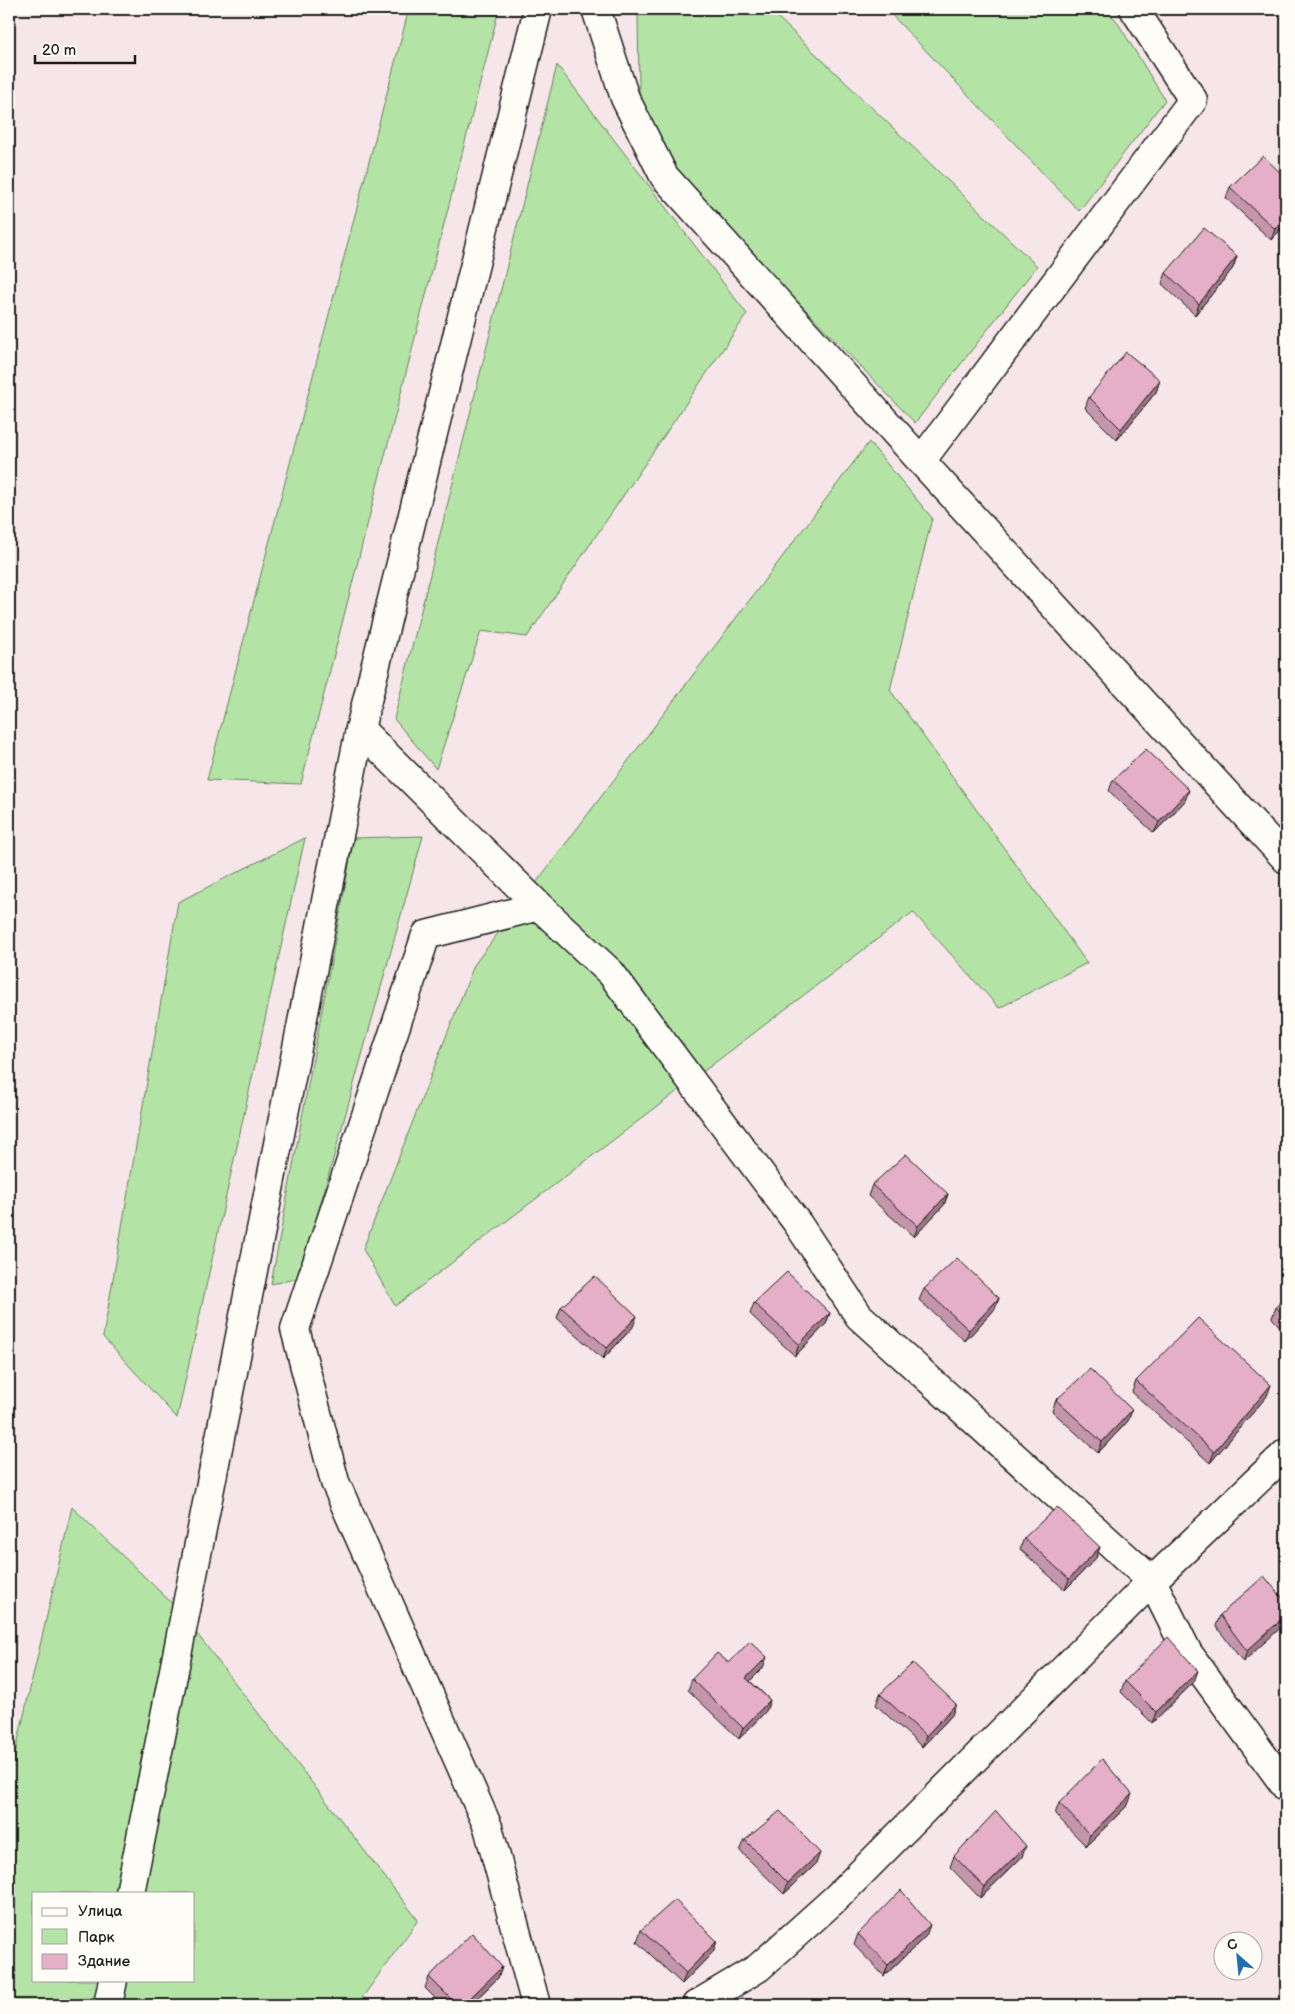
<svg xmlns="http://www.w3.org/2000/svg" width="1295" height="2014" font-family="'Balsamiq Sans',sans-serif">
	<rect width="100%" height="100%" fill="#f6e5e9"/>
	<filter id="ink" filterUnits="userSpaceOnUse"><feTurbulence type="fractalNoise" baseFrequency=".02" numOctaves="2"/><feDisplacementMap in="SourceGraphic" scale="10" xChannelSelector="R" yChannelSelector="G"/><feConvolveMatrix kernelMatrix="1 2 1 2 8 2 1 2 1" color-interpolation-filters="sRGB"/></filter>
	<g filter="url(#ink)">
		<path fill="#b3e4a5" stroke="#688060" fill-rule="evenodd" d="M409,9H499L301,784L207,780Z
			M638,9H769L1037,266L915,423L674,173L639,92Z
			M886,9H1105L1116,20L1165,100L1079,211Z
			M557,65L747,314L527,637L481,631L436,769L394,719Z
			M869,442L932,518L890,690L1087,963L999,1008L913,912L395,1306L363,1249L474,965Z
			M423,836L300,1278L271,1284L354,838Z
			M305,838L177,1418L103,1337L178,902Z
			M72,1507L177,1608L418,1920L357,2005H9V1780ZM34,1893H194V1980H34Z"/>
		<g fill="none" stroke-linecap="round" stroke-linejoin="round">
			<g stroke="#1c1c1c" stroke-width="31">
				<path id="minor" d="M596,9L625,98L664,176L921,461
					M1134,9L1193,100L921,461L1286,859
					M360,729L539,906L611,973L798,1224L859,1316L1152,1581L1188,1653L1286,1787
					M536,2005L488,1827L335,1482L295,1329L426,935L539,906
					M696,2005L758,1968L836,1898L1152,1581L1286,1453"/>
			</g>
			<g stroke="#1c1c1c" stroke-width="31">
				<path id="secondary" d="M130,1893L360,729L538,9
					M108,2005L113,1980"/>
			</g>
			<use href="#minor" stroke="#fdfcf7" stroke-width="28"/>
			<use href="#secondary" stroke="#fdfcf7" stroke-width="28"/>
		</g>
		<path fill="#c596ab" stroke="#1c1c1c" d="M1286,178V224L1271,240L1226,198L1230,187Z
			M1237,256L1233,268L1195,315L1162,284L1166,273Z
			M1160,380L1156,392L1117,440L1085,408L1089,397Z
			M1113,780L1185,801L1154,833L1109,791Z
			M872,1185L948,1194L944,1205L914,1237L868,1196Z
			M924,1289L999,1298L995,1309L965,1341L919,1300Z
			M1286,1296V1333L1272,1318L1276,1307Z
			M754,1303L830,1313L826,1324L795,1356L750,1314Z
			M561,1307L633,1327L603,1359L557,1318Z
			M1136,1381L1267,1396L1210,1463L1132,1392Z
			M1056,1400L1132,1410L1128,1421L1098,1453L1052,1411Z
			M1024,1538L1100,1547L1096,1558L1065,1590L1020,1549Z
			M1286,1602L1243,1662L1216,1626L1220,1615Z
			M729,1663L763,1668L750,1681L770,1700L766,1711L739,1739L688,1690L692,1679Z
			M1125,1681L1194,1682L1152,1723L1121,1692Z
			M880,1694L952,1715L922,1747L876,1705Z
			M1059,1803L1128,1805L1086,1846L1055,1814Z
			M745,1840L816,1864L784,1894L740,1851Z
			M954,1856L1022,1857L980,1898L950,1867Z
			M641,1930L717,1941L713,1952L682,1984L637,1942Z
			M858,1934L926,1936L884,1976L854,1945Z
			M502,1967L498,1978L470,2005H442L425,1988L429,1977Z"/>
		<path fill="#a07a8b" stroke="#1c1c1c" d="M1286,217V224L1271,240L1275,229Z
			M1237,256L1233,268L1195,315L1199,304Z
			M1160,380L1156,392L1117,440L1121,429Z
			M1189,790L1185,801L1154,833L1159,822Z
			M948,1194L944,1205L914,1237L918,1226Z
			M999,1298L995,1309L965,1341L969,1330Z
			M830,1313L826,1324L795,1356L799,1344Z
			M637,1316L633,1327L603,1359L607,1348Z
			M1271,1385L1267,1396L1210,1463L1214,1452Z
			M1132,1410L1128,1421L1098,1453L1102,1442Z
			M1100,1547L1096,1558L1065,1590L1069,1579Z
			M1286,1615V1623L1243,1662L1247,1651Z
			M767,1657L763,1668L742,1689L746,1678Z
			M1198,1671L1194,1682L1152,1723L1156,1712Z
			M770,1700L766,1711L739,1739L743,1728Z
			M956,1704L952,1715L922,1747L926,1736Z
			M1132,1794L1128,1805L1086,1846L1090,1835Z
			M1026,1846L1022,1857L980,1898L984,1887Z
			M820,1853L816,1864L784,1894L788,1883Z
			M930,1925L926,1936L884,1976L888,1965Z
			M717,1941L713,1952L682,1984L686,1973Z
			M502,1967L498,1978L470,2005H463Z"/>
		<path fill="#e5afc7" stroke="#1c1c1c" d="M1263,156L1286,178V217L1275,229L1230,187Z
			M1204,228L1237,256L1199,304L1166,273Z
			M1126,352L1160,380L1121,429L1089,397Z
			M1146,749L1189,790L1159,822L1113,780Z
			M906,1154L948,1194L918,1226L872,1185Z
			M957,1258L999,1298L969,1330L924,1289Z
			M787,1272L830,1313L799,1344L754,1303Z
			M595,1276L637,1316L607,1348L561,1307Z
			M1286,1296V1318L1276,1307Z
			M1198,1318L1271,1385L1214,1452L1136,1381Z
			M1090,1369L1132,1410L1102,1442L1056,1400Z
			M1057,1507L1100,1547L1069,1579L1024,1538Z
			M1264,1576L1286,1602V1615L1247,1651L1220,1615Z
			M1168,1637L1198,1671L1156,1712L1125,1681Z
			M750,1641L767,1657L746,1678L770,1700L743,1728L692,1679L717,1653L729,1663Z
			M913,1663L956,1704L926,1736L880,1694Z
			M1102,1759L1132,1794L1090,1835L1059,1803Z
			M780,1811L820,1853L788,1883L745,1840Z
			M996,1811L1026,1846L984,1887L954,1856Z
			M901,1890L930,1925L888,1965L858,1934Z
			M675,1900L717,1941L686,1973L641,1930Z
			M472,1933L502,1967L463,2005H457L429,1977Z"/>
	</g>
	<rect width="1295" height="2014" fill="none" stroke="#fdfcf7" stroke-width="30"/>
	<rect x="15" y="15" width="1265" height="1984" fill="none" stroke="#1c1c1c" stroke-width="2" filter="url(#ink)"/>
	<rect x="32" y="1892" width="162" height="90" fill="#fdfcf7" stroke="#a3a29f"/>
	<rect x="42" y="1908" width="25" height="8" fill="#fdfcf7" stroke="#a3a29f"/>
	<text x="78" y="1916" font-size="15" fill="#1c1c1c">Улица</text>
	<rect x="42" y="1929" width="25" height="15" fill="#b3e4a5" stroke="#a3a29f"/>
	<text x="78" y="1942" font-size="15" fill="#1c1c1c">Парк</text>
	<rect x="42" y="1954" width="25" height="15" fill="#e5afc7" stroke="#a3a29f"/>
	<text x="78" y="1966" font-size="15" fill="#1c1c1c">Здание</text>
	<g transform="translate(1238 1956) rotate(333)"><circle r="24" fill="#fdfcf7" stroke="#a3a29f"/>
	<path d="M0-4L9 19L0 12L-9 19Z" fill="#1f6fb2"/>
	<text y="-8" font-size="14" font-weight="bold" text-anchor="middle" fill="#1c1c1c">С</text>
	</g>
	<path d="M35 55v8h100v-8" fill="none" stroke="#1c1c1c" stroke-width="2.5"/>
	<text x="42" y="55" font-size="15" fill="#1c1c1c" stroke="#fdfcf7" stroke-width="4" paint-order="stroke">20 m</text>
</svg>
